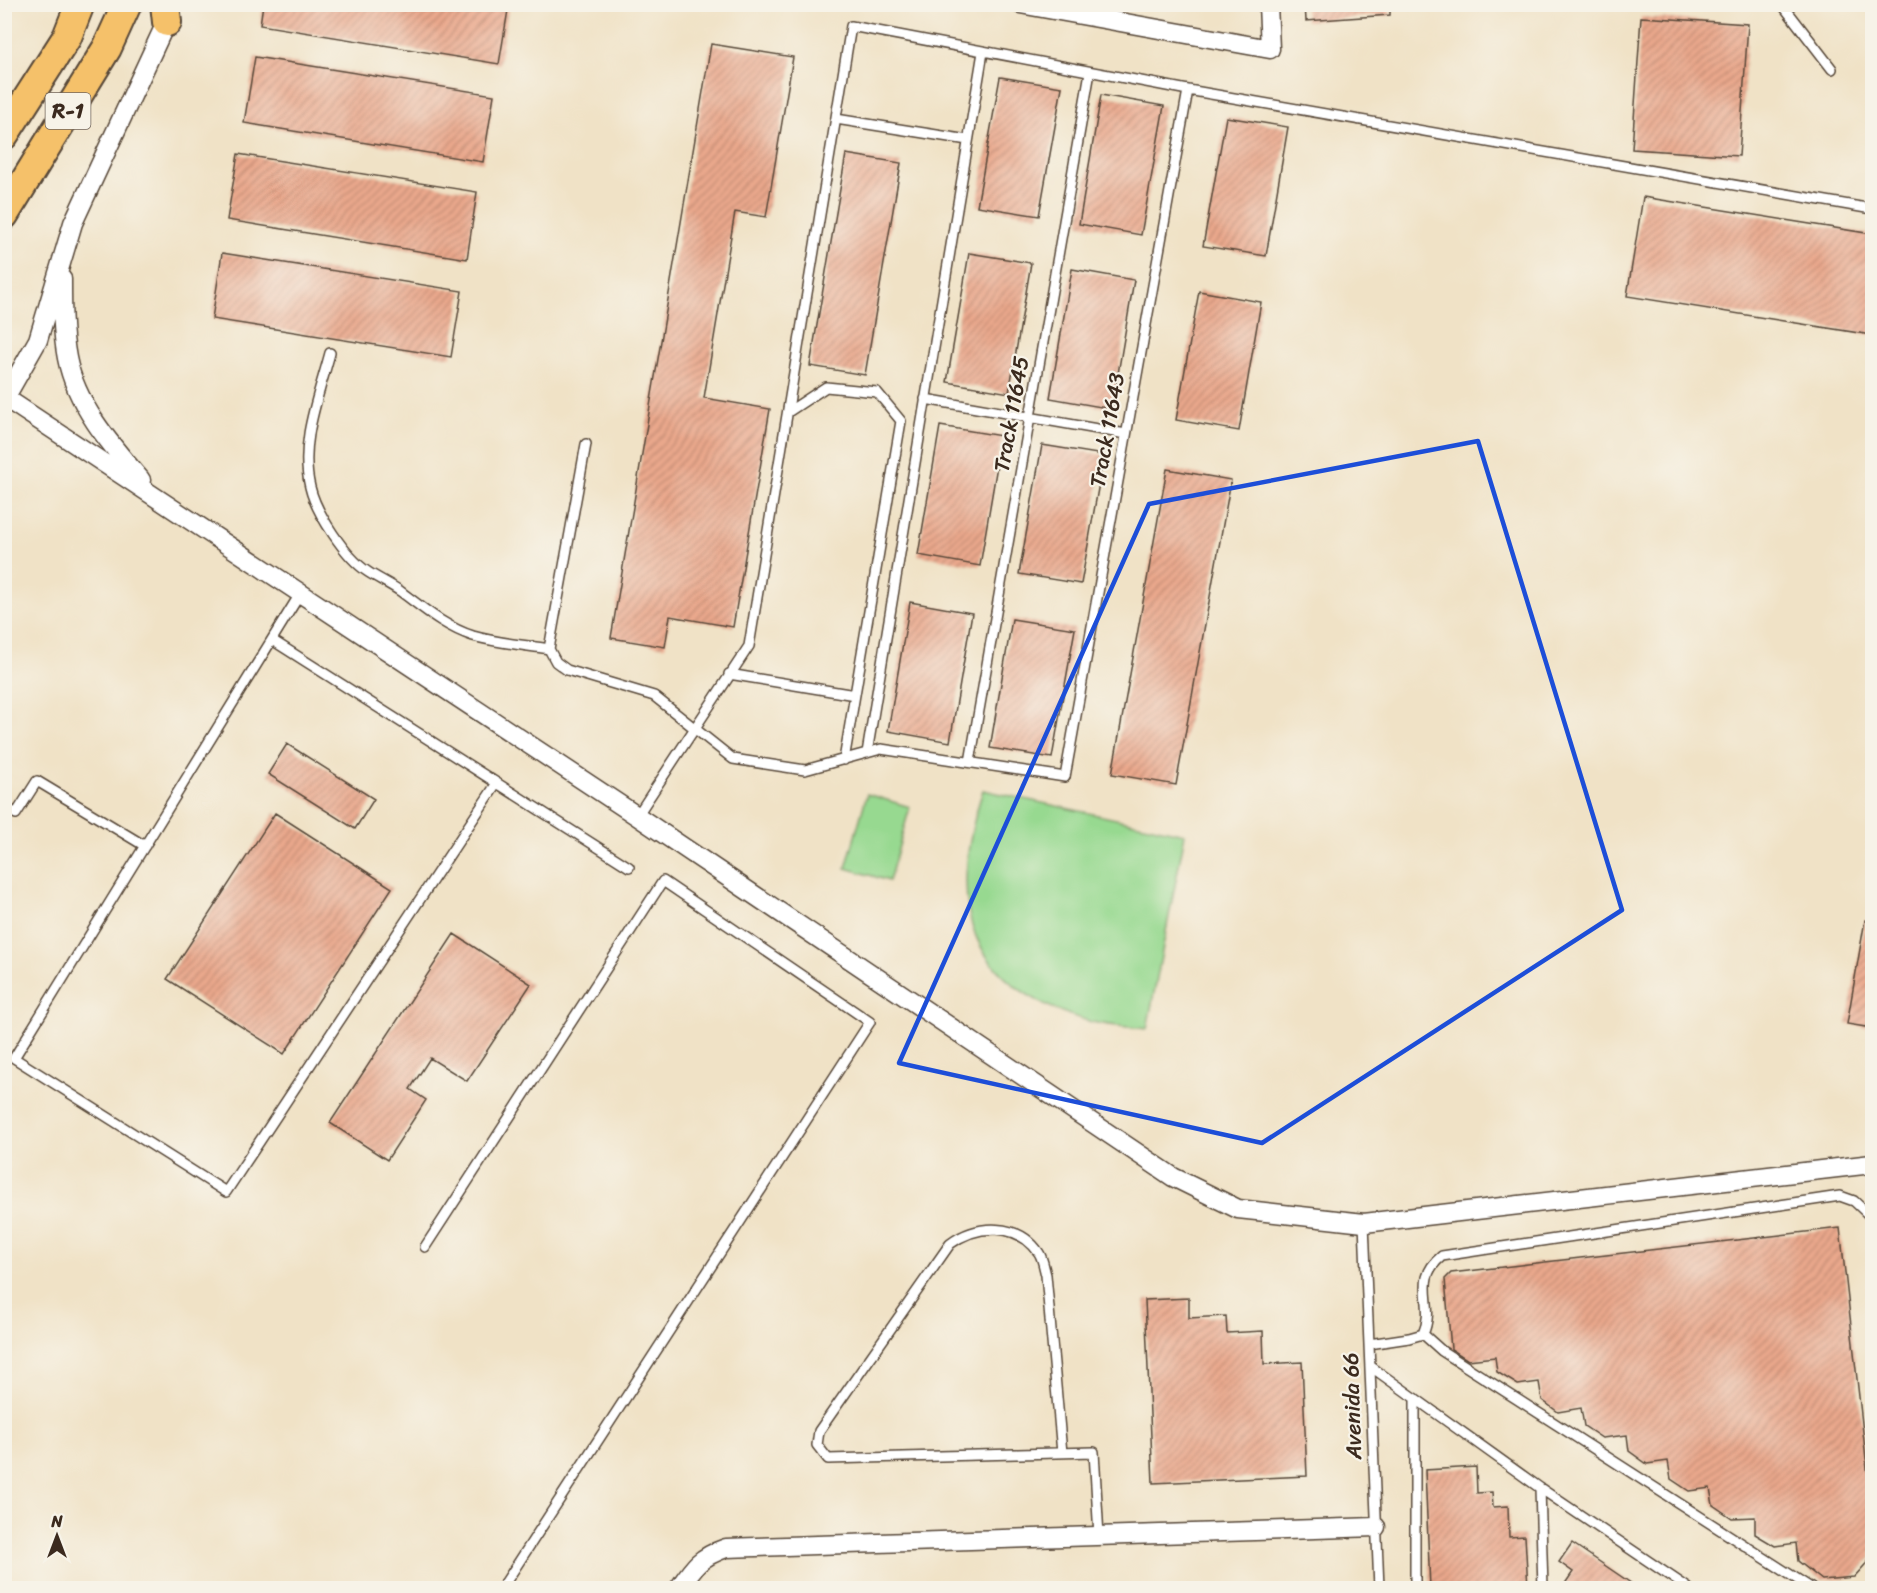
<svg xmlns="http://www.w3.org/2000/svg" width="1877" height="1593" font-family="Sriracha,sans-serif">
	<defs>
		<pattern id="building-hatch" width="6" height="6" patternUnits="userSpaceOnUse" patternTransform="scale(1.5)"><rect width="6" height="6" fill="#eaa88c"/><path d="M-1 1l2-2M0 6l6-6M5 7l2-2" fill="none" stroke="#bf8972"/></pattern>
	</defs>
	<rect width="100%" height="100%" fill="#f7f3e8"/>
	<filter id="ink" filterUnits="userSpaceOnUse"><feTurbulence type="fractalNoise" baseFrequency=".0167" numOctaves="2"/><feDisplacementMap in="SourceGraphic" scale="12" xChannelSelector="R" yChannelSelector="G"/><feConvolveMatrix kernelMatrix="1 2 1 2 8 2 1 2 1" color-interpolation-filters="sRGB"/></filter>
	<filter id="wash" filterUnits="userSpaceOnUse"><feTurbulence type="fractalNoise" baseFrequency=".008" numOctaves="4" result="noise"/><feDisplacementMap in="SourceGraphic" scale="24" xChannelSelector="R" yChannelSelector="G"/><feGaussianBlur stdDeviation="1.35" result="paint"/><feColorMatrix in="noise" values="0 0 0 0 0 0 0 0 0 0 0 0 0 0 0 0 0 1.4 0 .05"/><feComposite in="paint" operator="in"/></filter>
	<g filter="url(#wash)">
		<rect width="100%" height="100%" fill="#f0e2c6"/>
		<path fill="#97d990" stroke="#698257" stroke-width="1.5" d="M983,790L1185,834L1147,1029C1129,1027 1110,1026 1092,1022C966,987 945,906 983,790Z
			M867,794L910,807L889,881L846,868Z"/>
		<g id="blocks">
			<path fill="url(#building-hatch)" d="M263,4H509L499,64L260,25Z
				M1305,4H1390V15L1306,21Z
				M1641,17L1748,24L1739,156L1632,149Z
				M711,44L793,57L766,217L735,212L704,398L770,409L733,627L670,616L665,647L611,638Z
				M255,57L494,95L483,162L244,123Z
				M1000,77L1062,87L1039,216L977,206Z
				M1101,95L1164,106L1141,235L1079,224Z
				M1226,117L1288,127L1266,256L1203,246Z
				M238,154L477,192L467,259L227,220Z
				M846,154L901,163L865,375L810,366Z
				M1643,197L1872,234V335L1627,296Z
				M222,253L462,291L451,357L212,319Z
				M969,253L1031,263L1009,393L947,382Z
				M1072,269L1134,280L1112,409L1050,398Z
				M1199,291L1261,302L1239,431L1176,420Z
				M940,426L1002,436L980,566L918,555Z
				M1042,445L1104,455L1081,584L1019,574Z
				M1167,469L1231,480L1176,785L1112,774Z
				M910,602L972,613L950,742L888,731Z
				M1012,619L1075,629L1052,758L990,748Z
				M287,744L374,799L355,829L268,774Z
				M275,813L392,888L284,1054L167,979Z
				M1865,920L1872,921V1028L1847,1024Z
				M454,934L531,984L467,1081L430,1058L410,1089L426,1100L387,1160L330,1123Z
				M1840,1228L1872,1512V1557L1854,1577L1822,1580L1798,1561L1796,1543L1775,1546L1755,1534V1517L1732,1518L1713,1505L1710,1488L1689,1491L1671,1479L1668,1461L1647,1464L1629,1451L1627,1435L1602,1438L1584,1426L1581,1408L1558,1412L1542,1400L1539,1382L1518,1385L1497,1372L1495,1357L1468,1360L1451,1349L1445,1279L1451,1273Z
				M1189,1298V1318L1226,1316L1227,1333L1263,1331L1264,1364L1302,1362L1307,1476L1153,1483L1145,1300Z
				M1476,1467L1477,1493L1492,1492L1493,1507L1508,1506L1509,1537L1525,1536L1528,1588H1430L1425,1470Z
				M1572,1543L1638,1588H1562L1573,1572L1559,1562Z"/>
		</g>
	</g>
	<g filter="url(#ink)">
		<use href="#blocks" fill-opacity="0" stroke="#564637" stroke-width="1.5"/>
		<g fill="none" stroke-linecap="round" stroke-linejoin="round">
			<g stroke="#564637" stroke-width="12">
				<path id="lane" d="M1782,4L1832,69
					M836,119L968,140
					M330,353C319,395 299,443 310,487C316,513 346,558 368,572C379,579 390,584 400,591C423,608 445,627 473,636C497,643 524,645 549,649
					M925,399L1126,434
					M788,412L826,387L877,392L901,421L844,760
					M586,444L549,649L556,662L567,670L654,696L733,759L805,770L881,749L1065,777L1188,90
					M300,594L14,1058L226,1192L497,783
					M272,640L629,867
					M729,674L855,695
					M867,753L983,52
					M970,762L1090,72
					M4,806L16,814L37,781L145,846
					M637,816L749,646L851,26L1188,90L1872,209
					M1364,1223L1379,1588
					M425,1247L663,881L870,1022L502,1588
					M1423,1334L1442,1351L1811,1588
					M1369,1344L1409,1338L1423,1334C1437,1303 1411,1281 1442,1256L1840,1196L1854,1201L1872,1218
					M1370,1366L1540,1488L1688,1588
					M1062,1453L1046,1275C1044,1268 1043,1259 1039,1253C1018,1222 977,1224 950,1244L819,1431L817,1445L828,1459L1094,1452L1099,1536
					M1540,1488L1543,1588
					M1415,1588V1398"/>
			</g>
			<g stroke="#564637" stroke-width="21">
				<path id="street" d="M1020,4L1270,49L1268,4
					M62,279C62,305 62,332 67,358C76,405 111,445 141,480
					M4,397L637,816L1173,1177L1238,1209L1364,1223L1872,1164
					M5,398L38,340L73,223L171,12
					M679,1588C694,1566 700,1557 726,1548L1376,1527"/>
			</g>
			<g stroke="#564637" stroke-width="32">
				<path id="primary" d="M165,4L167,22
					M4,135L67,37L80,4
					M4,215L107,48L127,4"/>
			</g>
			<use href="#lane" stroke="#fff" stroke-width="9"/>
			<use href="#street" stroke="#fff" stroke-width="18"/>
			<use href="#primary" stroke="#f5c16b" stroke-width="28"/>
		</g>
	</g>
	<path fill="none" stroke="#1d4ed8" stroke-width="4.5" stroke-linejoin="round" d="M1478,441L1622,910L1262,1143L899,1063L1149,504Z"/>
	<g text-anchor="middle" dominant-baseline="central" stroke-width="4.5" stroke-linejoin="round" paint-order="stroke">
		<rect fill="#f7f3e8" stroke="#73665b" stroke-width="1.5" x="45.5" y="93" width="45" height="36" rx="4.5"/>
		<g font-size="21" font-weight="bold" fill="#3b2a1e">
			<text x="68" y="111">R-1</text>
		</g>
		<g font-size="22" fill="#3b2a1e" stroke="#f7f3e8">
			<text transform="translate(1011 414) rotate(-80)">Track 11645</text>
			<text transform="translate(1107 430) rotate(-80)">Track 11643</text>
			<text transform="translate(1352 1406) rotate(-92)">Avenida 66</text>
		</g>
	</g>
	<rect width="1877" height="1593" fill="none" stroke="#f7f3e8" stroke-width="24"/>
	<g transform="translate(57 1536)" stroke="#f7f3e8" stroke-width="4.5" paint-order="stroke">
	<path d="M0-4.5L10 22L0 15L-10 22Z" fill="#3b2a1e"/>
	<text y="-9" font-size="16" font-weight="bold" text-anchor="middle" fill="#3b2a1e">N</text>
	</g>
</svg>
